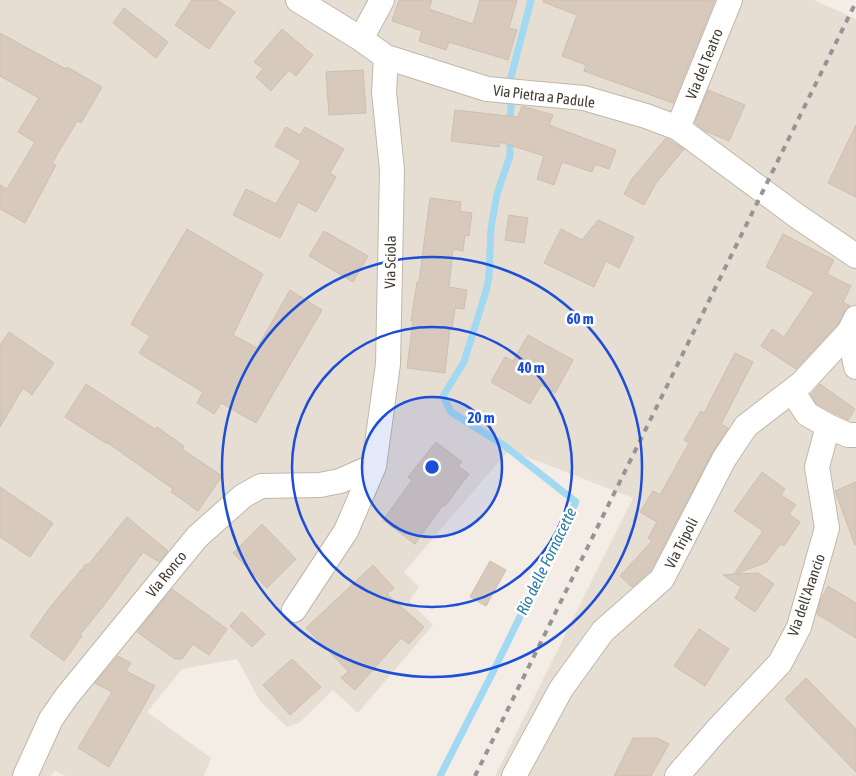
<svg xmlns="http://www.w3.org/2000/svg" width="856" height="776" font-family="'Asap Condensed',sans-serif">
	<rect width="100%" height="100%" fill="#f3ede5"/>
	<path fill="#e7ded3" d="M0,0H814L856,19V776H495L633,498L509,450L404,572L419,587L409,601L433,625L358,713L333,690L299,723L287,727L260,701L237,659L182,669L147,712L211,758L204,776H65L55,771L51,776H0Z"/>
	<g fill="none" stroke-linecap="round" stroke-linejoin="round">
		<path stroke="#a0d9f1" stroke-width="7" d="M511,77L531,0
			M510,125L511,105
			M440,776L493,672L576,502L505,446L451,412L443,396L464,362L486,291L489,277L491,228L497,194L510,156V136"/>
	</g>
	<path fill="#d7cabd" stroke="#cfbead" d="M192,0H217L235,12L209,49L175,25Z
		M399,0H432L429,9L473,24L480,0H517L509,28L517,30L508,60L449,42L446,50L419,41L422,31L392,21Z
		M544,0H715L673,103L584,71L586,65L562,56L577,15L543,2Z
		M124,8L168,42L156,58L113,23Z
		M282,29L313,55L296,76L289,70L271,91L256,77L263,69L254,62Z
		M0,33L66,69L67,67L102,87L81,123L77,121L52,163L56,165L25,223L0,209V185L7,189L35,142L18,132L39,98L0,76Z
		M363,70L366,113L329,115L326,72Z
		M708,90L745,105L729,141L705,131L695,123Z
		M522,106L553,115L549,125L616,150L609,169L595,164L592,172L562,162L554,185L537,179L544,156L500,142L499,147L451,141L455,110L518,117Z
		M856,125V197L828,183Z
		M286,127L300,135L305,127L344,149L330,173L336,177L316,212L298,202L280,238L233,215L246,189L276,204L301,161L275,146Z
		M666,138L684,149L656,183L644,205L624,194L632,179Z
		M430,198L461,202L460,211L472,213L469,236L465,235L463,251L453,249L449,287L467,290L464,309L455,308L452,328L450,327L445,373L407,368L413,321H411L417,282H419Z
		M509,215L528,218L524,243L505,240Z
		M598,220L634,237L619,268L606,261L594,287L544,263L561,229L582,240Z
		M187,229L263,274L233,335L257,348L290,290L322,310L256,423L221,403L214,414L197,403L203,392L139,353L150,336L131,324Z
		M324,231L368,256L353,282L309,256Z
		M783,234L834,260L827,274L851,286L843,302L850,306L844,312L838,324L796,369L761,346L772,329L784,337L814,292L766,267Z
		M9,332L54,363L32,395L23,388L0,427V345Z
		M528,335L573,360L555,393L541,385L530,404L491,382L505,357L513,361Z
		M735,353L753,362L721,424L728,428L712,453L651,570L632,587L620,576L652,541L648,538L657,522L640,512L653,491L660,495L689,443L684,440L701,411L704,413Z
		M86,384L155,429L157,427L184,446L182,449L222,476L198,511L171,492L173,489L108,443L107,444L65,417Z
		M820,384L855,409L848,420L817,404L811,395Z
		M436,442L462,462L458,466L469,474L445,506L443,505L415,544L383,520L412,480L408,477Z
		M762,472L785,489L781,495L796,505L789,514L800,522L784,546L780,544L767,562L736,574L758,573L774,584L755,612L735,598L741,587L723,575L734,574L763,531L734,511Z
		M856,482V544L855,545L835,491Z
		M0,487L53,523L30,557L0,537Z
		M127,517L168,551L159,562L143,552L108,600L80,635L82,636L64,661L30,636L48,610L86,564L88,565Z
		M262,524L296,559L267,588L233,553Z
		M490,561L506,570L486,606L470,597Z
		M373,565L394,588L387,594L424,627L409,644L401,638L355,690L341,678L348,671L306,628Z
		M828,586L856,603V638L817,614L821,599Z
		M172,589L227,629L209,655L193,644L182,659H175L137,632Z
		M242,612L265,634L252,647L230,626Z
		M699,629L729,649L705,686L674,666Z
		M118,656L131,663L126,671L155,686L109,767L78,748L112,692L95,683Z
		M292,659L321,687L290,715L263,685Z
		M806,678L856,729V772L785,699Z
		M633,738H657L669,744L651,776H614Z"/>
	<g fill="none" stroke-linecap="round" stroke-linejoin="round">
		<g stroke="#c1b6aa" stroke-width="26">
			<path id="minor" d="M298,0L361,39L386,57L487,89L584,98L646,116L678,128L797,216L856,256
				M361,39L382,0
				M678,128L730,0
				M849,332L856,367
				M828,426L848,435H856
				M294,610L346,531L374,466L388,364L392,170L384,92L386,57
				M25,776L51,719L67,696L197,537L243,496L261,486L320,485L340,481L374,466
				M514,776L561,689L603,631L662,579L724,459L746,426L802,383L849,332L856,318
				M677,776L716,731L780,663L799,627L827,528L817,467L828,426L807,414L793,392"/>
		</g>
		<use href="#minor" stroke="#fff" stroke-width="24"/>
		<path stroke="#959595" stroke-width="4" stroke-dasharray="6 6" stroke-linecap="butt" d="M475,776L856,2"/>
	</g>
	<circle cx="432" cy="467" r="70" fill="#1d4ed8" fill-opacity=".12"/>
	<g fill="none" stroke="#1d4ed8" stroke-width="2.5">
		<circle cx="432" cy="467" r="70"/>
		<circle cx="432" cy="467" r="140"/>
		<circle cx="432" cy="467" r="210"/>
	</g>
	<g text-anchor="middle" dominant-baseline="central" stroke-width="5" stroke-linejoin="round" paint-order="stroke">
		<g font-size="15" fill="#453d34" stroke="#fff">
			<text transform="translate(704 64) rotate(-68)">Via del Teatro</text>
			<text transform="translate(544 96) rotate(7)">Via Pietra a Padule</text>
			<text transform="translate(390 262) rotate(-89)">Via Sciola</text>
			<text transform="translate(681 543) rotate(-63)">Via Tripoli</text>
			<text transform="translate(166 574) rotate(-51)">Via Ronco</text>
			<text transform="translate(806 595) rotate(-71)">Via dell'Arancio</text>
		</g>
		<g font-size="16" font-style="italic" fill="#2a7da2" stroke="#fff">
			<text transform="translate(546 561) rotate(-64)">Rio delle Fornacette</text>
		</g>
	</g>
	<circle cx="432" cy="467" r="8" fill="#1d4ed8" stroke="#fff" stroke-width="2.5"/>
	<g font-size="15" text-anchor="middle" font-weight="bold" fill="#1d4ed8" stroke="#fff" stroke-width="5" stroke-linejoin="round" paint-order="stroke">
		<text x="580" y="324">60 m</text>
		<text x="531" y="373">40 m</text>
		<text x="481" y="423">20 m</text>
	</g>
</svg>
